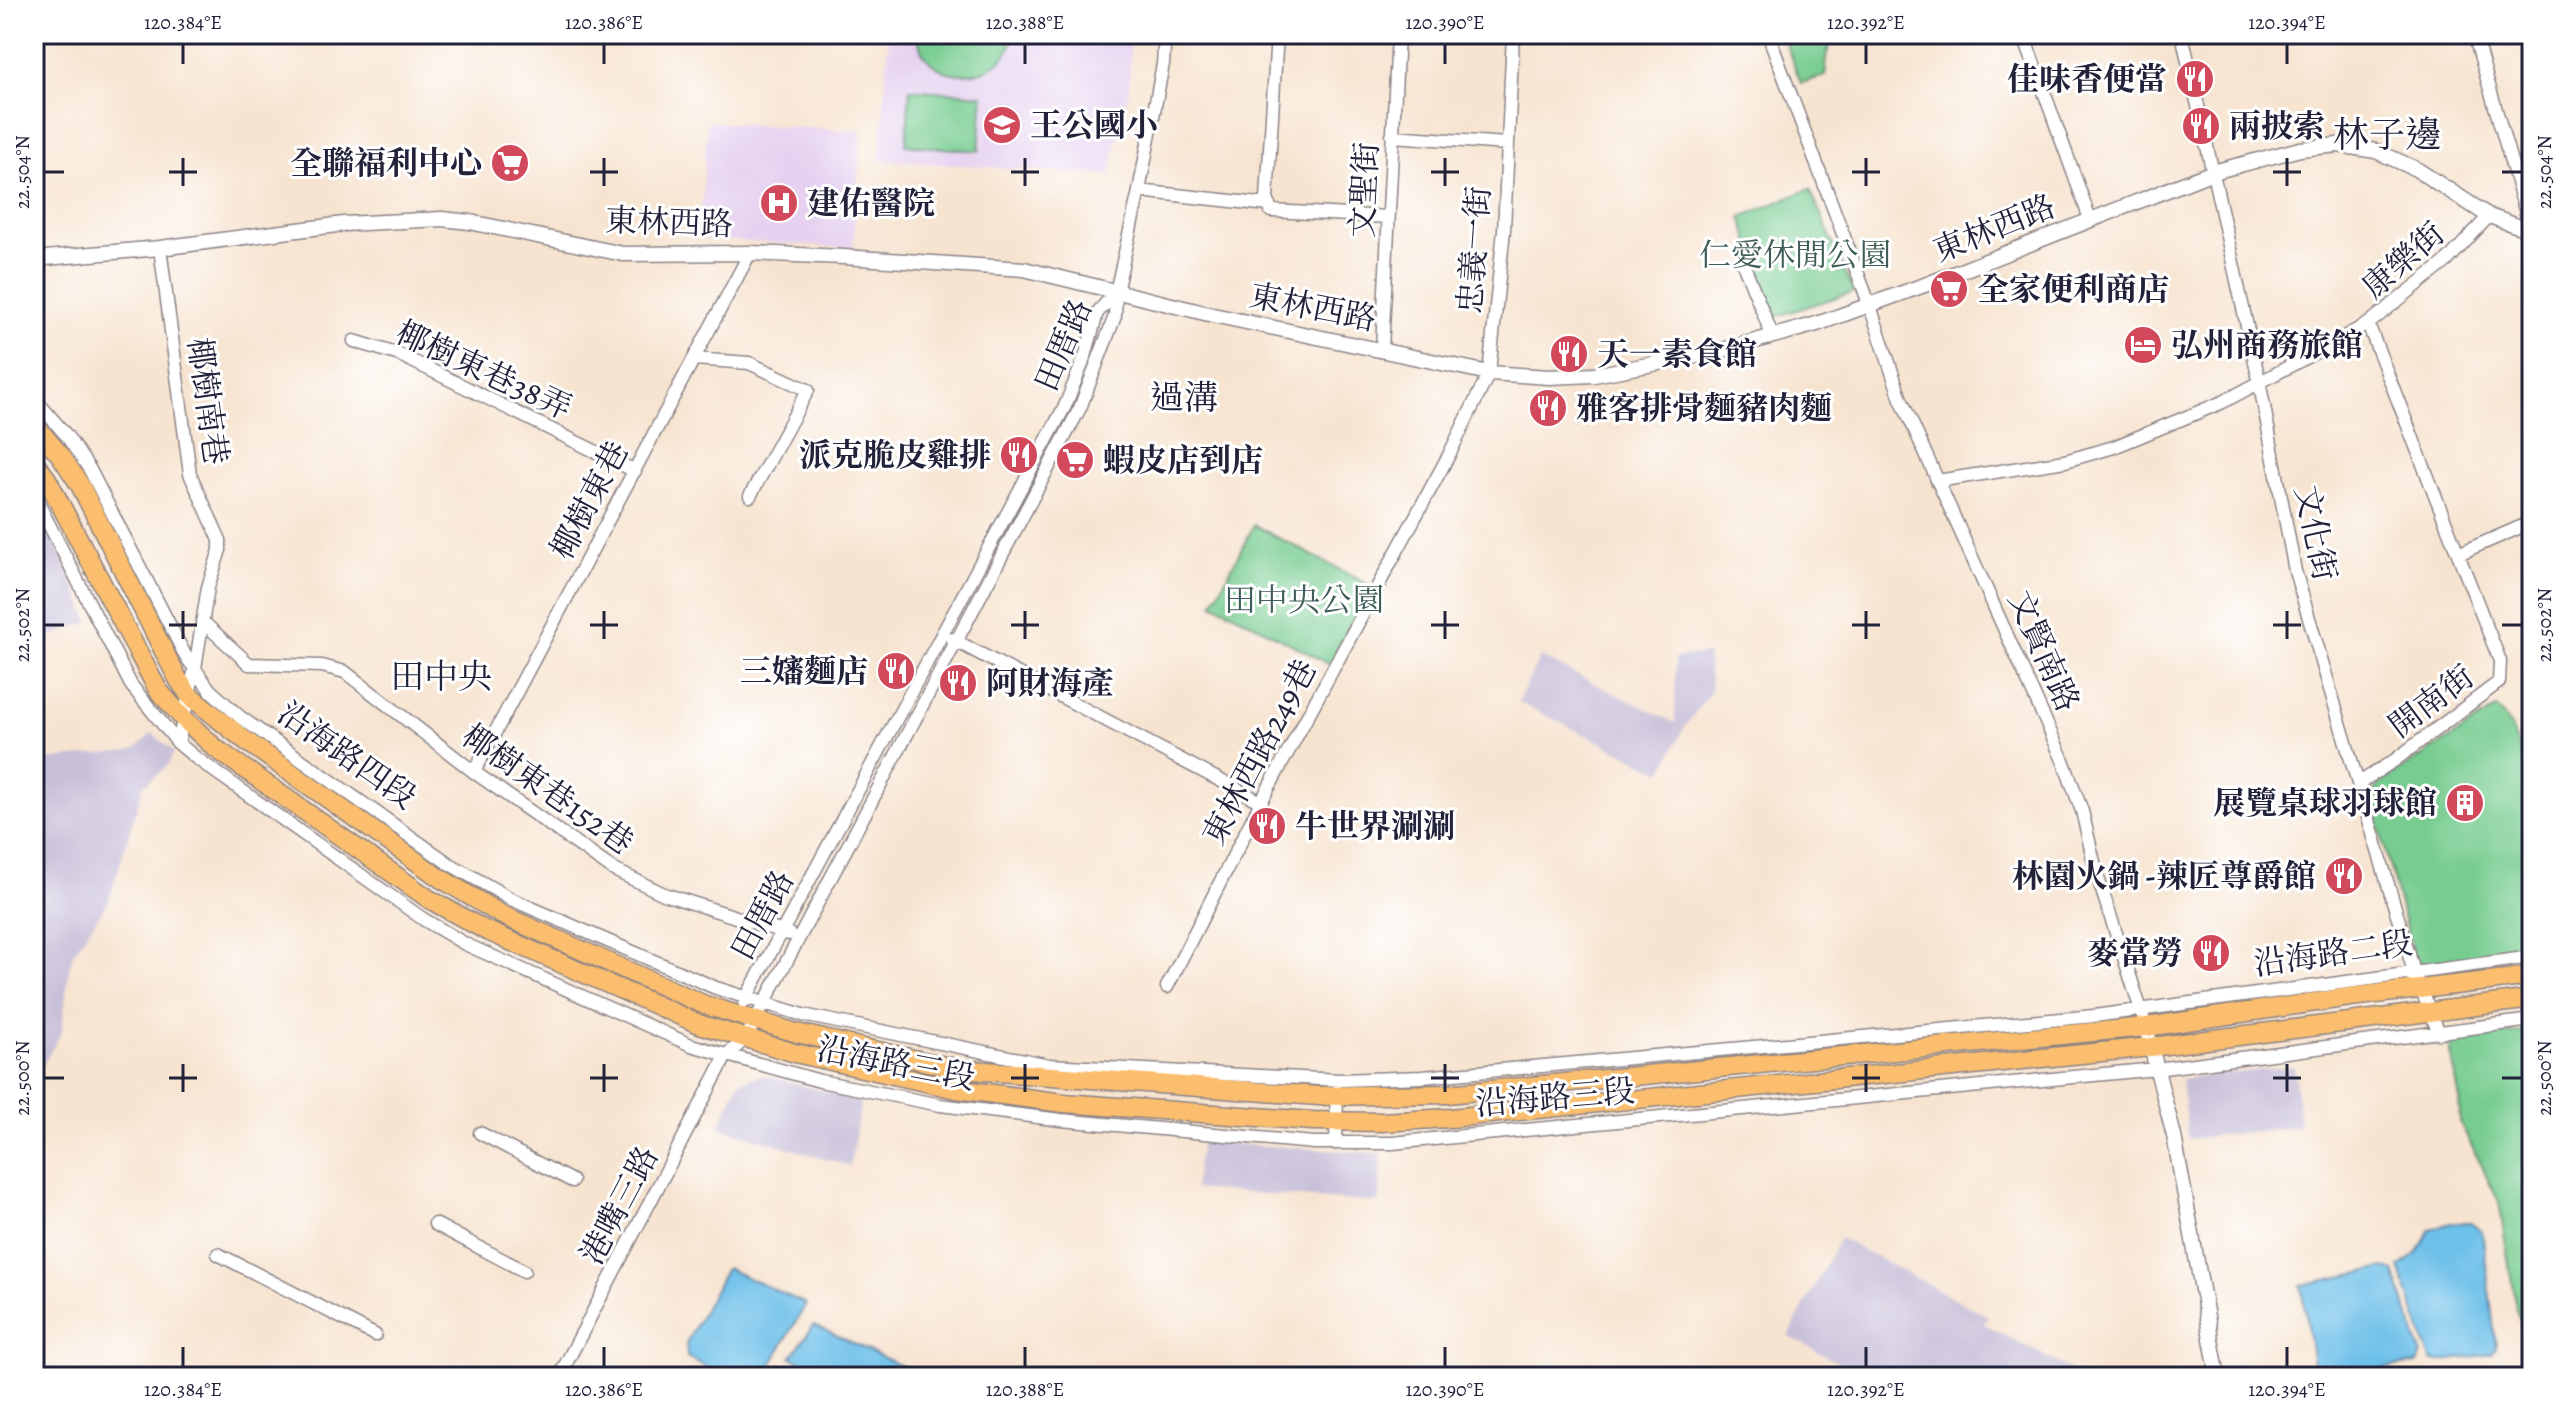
<svg xmlns="http://www.w3.org/2000/svg" width="2566" height="1411" font-family="Alegreya,'Noto Serif TC',serif">
	<rect width="100%" height="100%" fill="#fff"/>
	<filter id="ink" filterUnits="userSpaceOnUse"><feTurbulence type="fractalNoise" baseFrequency=".0125" numOctaves="2"/><feDisplacementMap in="SourceGraphic" scale="16" xChannelSelector="R" yChannelSelector="G"/><feConvolveMatrix kernelMatrix="1 2 1 2 8 2 1 2 1" color-interpolation-filters="sRGB"/></filter>
	<filter id="wash" filterUnits="userSpaceOnUse"><feTurbulence type="fractalNoise" baseFrequency=".006" numOctaves="4" result="noise"/><feDisplacementMap in="SourceGraphic" scale="32" xChannelSelector="R" yChannelSelector="G"/><feGaussianBlur stdDeviation="1.8" result="paint"/><feColorMatrix in="noise" values="0 0 0 0 0 0 0 0 0 0 0 0 0 0 0 0 0 1.4 0 .05"/><feComposite in="paint" operator="in"/></filter>
	<g filter="url(#wash)">
		<rect width="100%" height="100%" fill="#f7e4d0"/>
		<path fill="#e6d2f0" d="M889,34H1131L1129,91L1110,175L880,160Z
			M707,122L861,131L853,248L700,239Z"/>
		<path fill="#c8bfd8" d="M34,507L55,541L90,622L50,636L43,654L34,655Z
			M1707,654L1711,691L1684,728L1662,772L1518,702L1540,657L1675,723V658Z
			M152,733L174,752L167,766L143,786L109,900L74,952L69,968L62,1031L34,1081V761L129,751L137,748Z
			M2294,1066L2300,1126L2188,1139L2181,1079Z
			M763,1075L861,1101L850,1166L719,1127L739,1082Z
			M1201,1142L1382,1153L1379,1203L1194,1189Z
			M1840,1238L1988,1316L1984,1324L2084,1377H1865L1788,1336Z"/>
		<path fill="#77cc90" stroke="#4c7766" stroke-width="2" d="M918,34H1013C1009,86 920,89 918,34Z
			M1782,34H1830L1825,76L1801,83Z
			M910,89L983,95L979,151L906,145Z
			M1810,189L1854,292L1774,317L1741,217Z
			M1254,525L1371,586L1329,664L1213,603Z
			M2497,708L2511,727L2532,782V953L2429,966L2421,964L2413,954L2371,797L2377,786Z
			M2532,1031V1366L2516,1308L2499,1202L2460,1122L2459,1094L2449,1041Z"/>
		<path fill="#6dc0e9" stroke="#487192" stroke-width="2" d="M2469,1222L2482,1231L2496,1347L2492,1354L2437,1362L2431,1360L2399,1267L2417,1254L2430,1229L2451,1223Z
			M726,1268L806,1304L764,1377H724L687,1357L686,1344Z
			M2384,1268L2394,1271L2421,1353L2417,1364L2315,1377L2301,1285Z
			M814,1325L925,1377H829L791,1357Z"/>
		<g fill="none" stroke-linecap="round" stroke-linejoin="round">
			<path stroke="#6dc0e9" stroke-width="4" d="M34,1099L39,1089"/>
		</g>
	</g>
	<g filter="url(#ink)">
		<g fill="none" stroke-linecap="round" stroke-linejoin="round">
			<g stroke="#8c8386" stroke-width="15">
				<path id="minor" d="M1277,34L1267,198L1271,211L1388,217
					M1768,34L1870,306L1901,399L2063,760L2082,811L2097,875L2143,1016
					M2023,34L2090,219
					M2182,34L2259,380L2295,571L2414,972L2439,1033
					M2474,34L2532,234
					M1392,136L1507,144
					M1139,191L1269,205
					M160,248L190,474L220,540V550L208,587L195,668L178,743
					M1743,263L1772,335
					M354,341L400,355L635,471
					M1382,349L1398,34
					M694,359L749,363L808,390L750,496
					M34,398L66,435L90,470L185,655L210,690L240,717L448,863L513,900L716,988L803,1015L1049,1065L1341,1080L1422,1077L2094,1016L2532,957
					M1937,481L2065,461L2114,447L2223,402L2368,324L2447,261L2489,216
					M34,495L131,685L178,743L196,758L423,919L465,944L691,1045L820,1081L940,1105L1061,1120L1314,1143H1392L2156,1069L2532,1020
					M2458,554L2532,522
					M202,621L249,664L322,666L345,672L474,772L614,870L664,894L789,934
					M952,639L1261,802
					M474,772L750,253
					M2359,783L2395,760L2499,682L2500,661L2368,324
					M1167,987L1261,802L1450,453L1489,373L1504,230L1513,34
					M744,1002L1065,406L1085,357L1097,313L1116,292
					M480,1133L572,1181
					M1336,1143L1337,1091
					M435,1224L524,1271
					M218,1254L375,1335
					M559,1377L726,1056L746,1038L755,1021L1080,408L1115,316L1116,292L1139,191L1163,64L1165,34"/>
			</g>
			<g stroke="#8c8386" stroke-width="17">
				<path id="tertiary" d="M34,259L160,248L344,224L442,219L470,222L623,254L750,253L844,257L1024,269L1213,315L1489,373L1549,377L1594,375L1712,353L1817,324L1930,283L2213,172L2300,149L2338,145L2376,151L2416,169L2489,216L2532,231
					M2146,1027L2174,1136L2218,1377"/>
			</g>
			<g stroke="#8c8386" stroke-width="21">
				<path id="primary" d="M34,424L61,456L80,485L178,679L189,695L242,738L440,878L502,915L705,1005L797,1033L959,1069L1318,1096L1447,1094L2146,1027L2350,997L2532,976
					M34,461L47,479L158,690L182,717L215,748L429,899L485,930L699,1024L795,1053L956,1089L1064,1103L1313,1121L1382,1122L1451,1118L2151,1047L2532,999"/>
			</g>
			<use href="#minor" stroke="#fff" stroke-width="12"/>
			<use href="#tertiary" stroke="#fff" stroke-width="14"/>
			<use href="#primary" stroke="#fbbe6e" stroke-width="18"/>
		</g>
	</g>
	<path fill="none" stroke="#22223b" stroke-width="3" d="M183,44V64M604,44V64M1025,44V64M1445,44V64M1866,44V64M2287,44V64M183,158V186M604,158V186M1025,158V186M1445,158V186M1866,158V186M2287,158V186M44,172H64M169,172H197M590,172H618M1011,172H1039M1431,172H1459M1852,172H1880M2273,172H2301M2502,172H2522M183,611V639M604,611V639M1025,611V639M1445,611V639M1866,611V639M2287,611V639M44,625H64M169,625H197M590,625H618M1011,625H1039M1431,625H1459M1852,625H1880M2273,625H2301M2502,625H2522M183,1064V1092M604,1064V1092M1025,1064V1092M1445,1064V1092M1866,1064V1092M2287,1064V1092M44,1078H64M169,1078H197M590,1078H618M1011,1078H1039M1431,1078H1459M1852,1078H1880M2273,1078H2301M2502,1078H2522M183,1347V1367M604,1347V1367M1025,1347V1367M1445,1347V1367M1866,1347V1367M2287,1347V1367"/>
	<defs>
		<g id="restaurant-disc" transform="scale(2)"><circle r="9.5" fill="#d1495b" stroke="#fff"/><path d="M-5-6h1v4h1v-4h1v4h1v-4h1v5L-1.5 .5V6h-2V.5L-5-1ZM5-6V6H3V1.5H1.5Q1.5-4 5-6Z" fill="#fff"/></g>
		<g id="school-disc" transform="scale(2)"><circle r="9.5" fill="#d1495b" stroke="#fff"/><path d="M0-5L7-2L0 1L-7-2ZM-4 1L0 2.5L4 1V4Q0 6-4 4Z" fill="#fff"/></g>
		<g id="supermarket-disc" transform="scale(2)"><circle r="9.5" fill="#d1495b" stroke="#fff"/><path d="M-6-5.5h2.5l.6 2H6L4.5 2H-2.5L-4.4-4H-6ZM-1.5 3.2a1.3 1.3 0 1 0 .1 0ZM3 3.2a1.3 1.3 0 1 0 .1 0Z" fill="#fff"/></g>
		<g id="hospital-disc" transform="scale(2)"><circle r="9.5" fill="#d1495b" stroke="#fff"/><path d="M-5-5h3v3.5h4V-5h3V5h-3V1.5h-4V5h-3Z" fill="#fff"/></g>
		<g id="hotel-disc" transform="scale(2)"><circle r="9.5" fill="#d1495b" stroke="#fff"/><path d="M-6-4.5h1.5V1H6V5H4.5V3h-9V5H-6ZM-4 0a1.8 1.8 0 1 1 3.6 0ZM.5 0V-2.5h3Q6-2.5 6 0Z" fill="#fff"/></g>
		<g id="building-disc" transform="scale(2)"><circle r="9.5" fill="#d1495b" stroke="#fff"/><path d="M-4-6H4V6H1V3H-1V6H-4ZM-2.5-4.3h1.7v1.8h-1.7ZM.8-4.3h1.7v1.8H.8ZM-2.5-1h1.7V.8h-1.7ZM.8-1h1.7V.8H.8Z" fill="#fff"/></g>
	</defs>
	<g fill-rule="evenodd">
		<use href="#restaurant-disc" x="2195" y="79"/>
		<use href="#school-disc" x="1002" y="125"/>
		<use href="#restaurant-disc" x="2201" y="126"/>
		<use href="#supermarket-disc" x="510" y="163"/>
		<use href="#hospital-disc" x="779" y="203"/>
		<use href="#supermarket-disc" x="1949" y="289"/>
		<use href="#hotel-disc" x="2143" y="345"/>
		<use href="#restaurant-disc" x="1569" y="354"/>
		<use href="#restaurant-disc" x="1548" y="408"/>
		<use href="#restaurant-disc" x="1019" y="455"/>
		<use href="#supermarket-disc" x="1075" y="460"/>
		<use href="#restaurant-disc" x="896" y="671"/>
		<use href="#restaurant-disc" x="958" y="683"/>
		<use href="#building-disc" x="2465" y="803"/>
		<use href="#restaurant-disc" x="1267" y="826"/>
		<use href="#restaurant-disc" x="2344" y="876"/>
		<use href="#restaurant-disc" x="2211" y="953"/>
	</g>
	<g text-anchor="middle" dominant-baseline="central" stroke-width="6" stroke-linejoin="round" paint-order="stroke">
		<g font-size="32" font-weight="bold" fill="#22223b" stroke="#fff" text-anchor="start">
			<text x="2167" y="79" text-anchor="end">佳味香便當</text>
			<text x="1030" y="125">王公國小</text>
			<text x="2229" y="126">兩披索</text>
			<text x="482" y="163" text-anchor="end">全聯福利中心</text>
			<text x="807" y="203">建佑醫院</text>
			<text x="1977" y="289">全家便利商店</text>
			<text x="2171" y="345">弘州商務旅館</text>
			<text x="1597" y="354">天一素食館</text>
			<text x="1576" y="408">雅客排骨麵豬肉麵</text>
			<text x="991" y="455" text-anchor="end">派克脆皮雞排</text>
			<text x="1103" y="460">蝦皮店到店</text>
			<text x="868" y="671" text-anchor="end">三嬸麵店</text>
			<text x="986" y="683">阿財海產</text>
			<text x="2437" y="803" text-anchor="end">展覽桌球羽球館</text>
			<text x="1295" y="826">牛世界涮涮</text>
			<text x="2316" y="876" text-anchor="end">林園火鍋 -辣匠尊爵館</text>
			<text x="2183" y="953" text-anchor="end">麥當勞</text>
		</g>
		<g font-size="32" fill="#22223b" stroke="#fff">
			<text transform="translate(1364 190) rotate(-87)">文聖街</text>
			<text transform="translate(669 222) rotate(2)">東林西路</text>
			<text transform="translate(1994 228) rotate(-22)">東林西路</text>
			<text transform="translate(1474 250) rotate(-86)">忠義一街</text>
			<text transform="translate(2403 260) rotate(-41)">康樂街</text>
			<text transform="translate(1313 307) rotate(11)">東林西路</text>
			<text transform="translate(1063 345) rotate(-67)">田厝路</text>
			<text transform="translate(484 370) rotate(25)">椰樹東巷38弄</text>
			<text transform="translate(208 401) rotate(82)">椰樹南巷</text>
			<text transform="translate(589 500) rotate(-62)">椰樹東巷</text>
			<text transform="translate(2316 533) rotate(78)">文化街</text>
			<text transform="translate(2044 651) rotate(66)">文賢南路</text>
			<text transform="translate(2431 701) rotate(-37)">開南街</text>
			<text transform="translate(1259 752) rotate(-62)">東林西路249巷</text>
			<text transform="translate(347 755) rotate(35)">沿海路四段</text>
			<text transform="translate(548 789) rotate(35)">椰樹東巷152巷</text>
			<text transform="translate(762 915) rotate(-62)">田厝路</text>
			<text transform="translate(2333 953) rotate(-8)">沿海路二段</text>
			<text transform="translate(896 1063) rotate(11)">沿海路三段</text>
			<text transform="translate(1555 1097) rotate(-5)">沿海路三段</text>
			<text transform="translate(619 1205) rotate(-62)">港嘴三路</text>
		</g>
		<g font-size="32" fill="#405e59" stroke="#fff">
			<text x="1795" y="255">仁愛休閒公園</text>
			<text x="1304" y="600">田中央公園</text>
		</g>
		<g font-size="34" fill="#22223b" stroke="#fff">
			<text x="1184" y="397">過溝</text>
			<text x="441" y="676">田中央</text>
		</g>
		<g font-size="36" fill="#22223b" stroke="#fff">
			<text x="2387" y="134">林子邊</text>
		</g>
	</g>
	<rect width="2566" height="1411" fill="none" stroke="#fff" stroke-width="88"/>
	<rect x="44" y="44" width="2478" height="1323" fill="none" stroke="#22223b" stroke-width="3"/>
	<g font-size="20" text-anchor="middle" fill="#22223b">
		<text x="183" y="29">120.384°E</text>
		<text x="604" y="29">120.386°E</text>
		<text x="1025" y="29">120.388°E</text>
		<text x="1445" y="29">120.390°E</text>
		<text x="1866" y="29">120.392°E</text>
		<text x="2287" y="29">120.394°E</text>
		<text transform="translate(22 172) rotate(-90)" y="7">22.504°N</text>
		<text transform="translate(2544 172) rotate(-90)" y="7">22.504°N</text>
		<text transform="translate(22 625) rotate(-90)" y="7">22.502°N</text>
		<text transform="translate(2544 625) rotate(-90)" y="7">22.502°N</text>
		<text transform="translate(22 1078) rotate(-90)" y="7">22.500°N</text>
		<text transform="translate(2544 1078) rotate(-90)" y="7">22.500°N</text>
		<text x="183" y="1396">120.384°E</text>
		<text x="604" y="1396">120.386°E</text>
		<text x="1025" y="1396">120.388°E</text>
		<text x="1445" y="1396">120.390°E</text>
		<text x="1866" y="1396">120.392°E</text>
		<text x="2287" y="1396">120.394°E</text>
	</g>
</svg>
